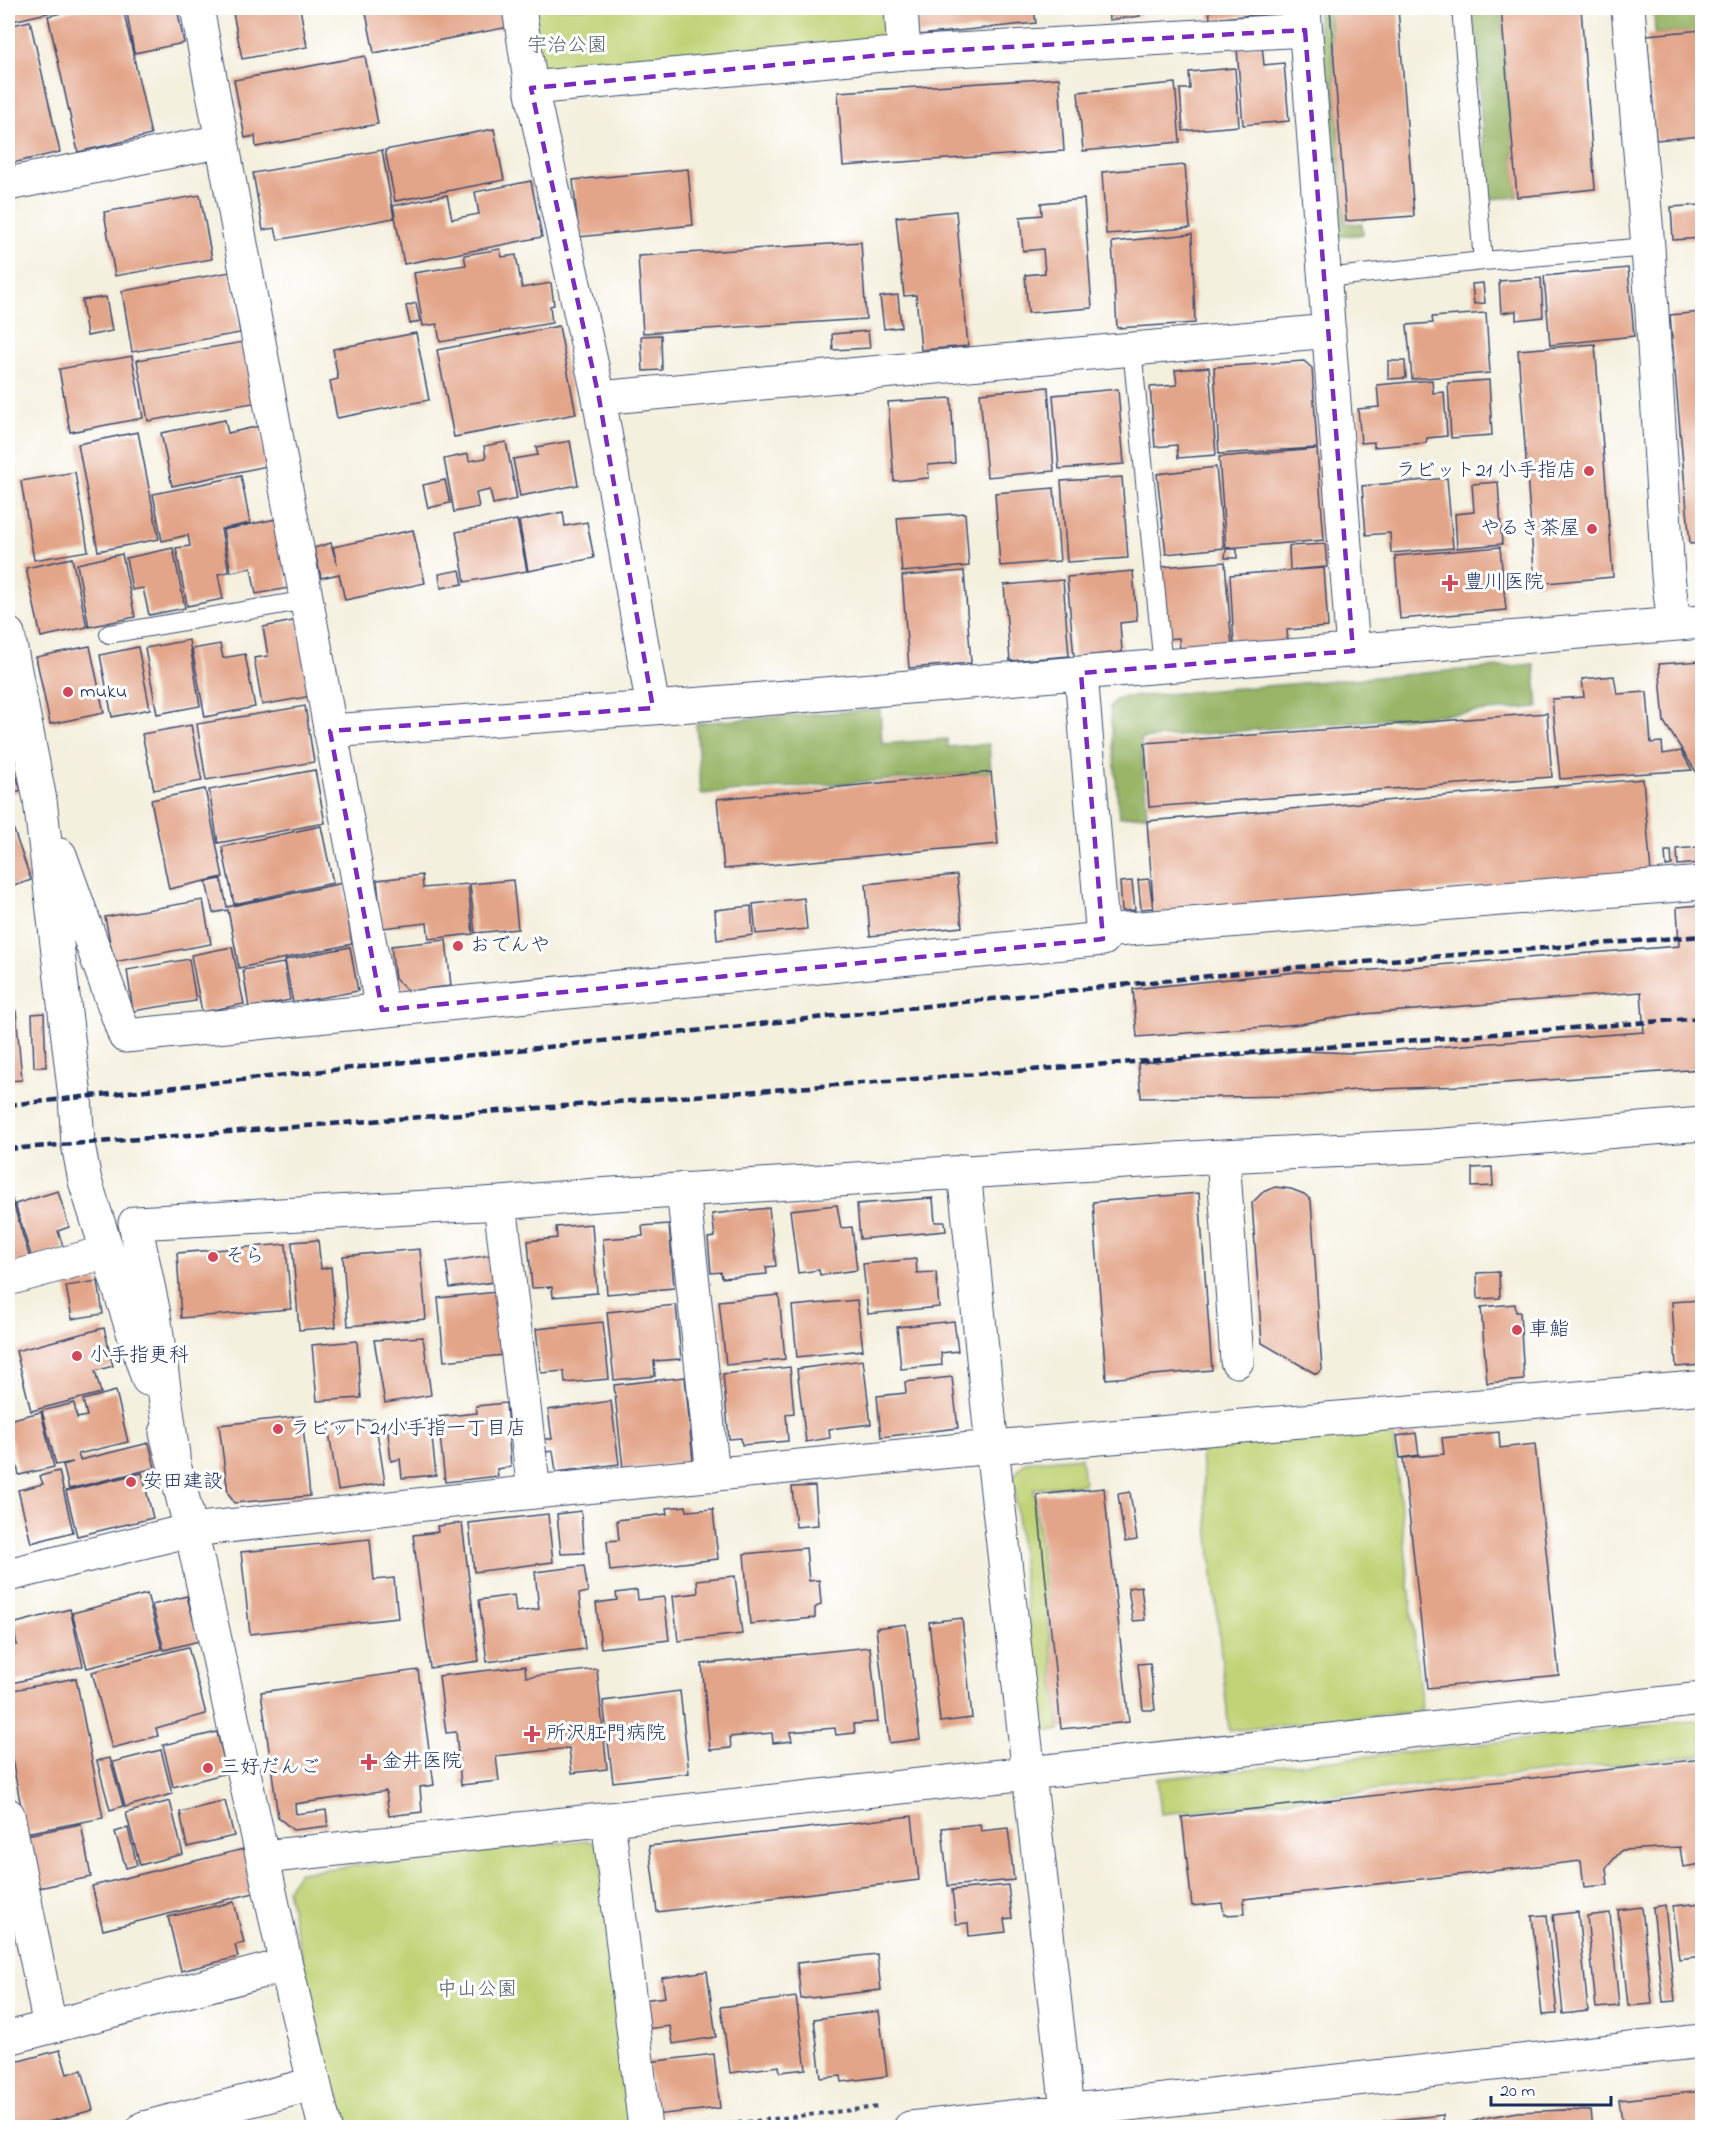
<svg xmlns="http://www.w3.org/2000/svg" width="1710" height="2135" font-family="'Indie Flower','Klee One',sans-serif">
	<rect width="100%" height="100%" fill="#fff"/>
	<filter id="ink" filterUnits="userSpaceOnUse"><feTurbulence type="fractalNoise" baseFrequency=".0167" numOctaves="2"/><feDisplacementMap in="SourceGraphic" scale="12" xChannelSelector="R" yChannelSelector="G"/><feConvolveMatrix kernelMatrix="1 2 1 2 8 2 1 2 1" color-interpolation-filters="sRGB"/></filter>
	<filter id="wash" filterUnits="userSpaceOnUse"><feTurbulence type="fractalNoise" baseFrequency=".008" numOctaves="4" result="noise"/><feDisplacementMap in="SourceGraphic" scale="24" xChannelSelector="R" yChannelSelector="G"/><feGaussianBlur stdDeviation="1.35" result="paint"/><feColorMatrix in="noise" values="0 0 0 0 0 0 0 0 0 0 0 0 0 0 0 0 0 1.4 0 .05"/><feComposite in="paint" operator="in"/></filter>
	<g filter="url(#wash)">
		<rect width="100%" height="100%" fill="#f4f0de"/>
		<path fill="#c0d376" stroke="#6e816a" stroke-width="1.5" d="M525,8H893L897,51L531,88Z
			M1393,1431L1422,1711L1229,1731L1200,1447Z
			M1081,1457L1084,1484L1034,1489L1060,1730L1040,1732L1013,1477L1025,1462Z
			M1702,1720V1755L1161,1814L1157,1779Z
			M587,1840L600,1847L630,2122L580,2128L339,2127L287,1889L299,1872Z"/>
		<path fill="#98b567" stroke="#5a7262" stroke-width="1.5" d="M1317,8H1329L1345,223L1362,224L1363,234L1334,237Z
			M1472,8H1501L1517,197L1488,199Z
			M1654,8H1702V31L1655,34Z
			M1534,664L1538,707L1141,739L1147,815L1119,817L1110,707L1117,698Z
			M880,709L882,744L947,739L948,747L989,744L991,772L701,794L696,723Z"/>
		<g id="blocks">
			<path fill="#e3a589" d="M8,8H51L52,12L8,22Z
				M86,8H123L151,135L78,152L48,16Z
				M155,8H177L184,43L134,53L127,13Z
				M232,8H300L307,47L242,59Z
				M365,8H505L509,27L374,53Z
				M915,8H1034L1036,23L918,35Z
				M1108,8H1139L1140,16L1109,20Z
				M1209,8H1287V12L1210,19Z
				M1330,8H1398L1414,216L1346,221Z
				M1501,8H1581L1595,189L1517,197Z
				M30,21L60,152L8,164V26Z
				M1702,30V136L1656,140L1647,35Z
				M1262,45L1264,65L1284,63L1289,121L1243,125L1237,48Z
				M365,56L378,124L256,147L255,136L245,138L234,80Z
				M1235,68L1239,126L1183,131L1180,89H1190L1189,72Z
				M1059,78L1064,151L843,166L838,92Z
				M1175,83L1180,142L1083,151L1078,92Z
				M494,129L504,180L395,201L385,150Z
				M382,150L394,218L278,240L275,228L263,230L253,173Z
				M1185,165L1190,228L1106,234L1102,172Z
				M688,169L693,225L579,237L573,180Z
				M531,181L542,237L404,264L393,206L447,195L452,219L479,214L475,192Z
				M200,195L212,259L115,276L104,212Z
				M1084,199L1092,308L1028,313L1025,275L1045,273L1043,249L1023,251L1020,217L1042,215L1041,203Z
				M1702,205V238L1673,240L1671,207Z
				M956,211L968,346L921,350L916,295L904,296L896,217Z
				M1192,234L1195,323L1117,328L1112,242Z
				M861,242L866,319L643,333L638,256Z
				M500,249L502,257L516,255L522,288L551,283L554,305L550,306L552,323L440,342L437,324L423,326L414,273L466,265L464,255Z
				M1628,268L1634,336L1550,345L1544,276Z
				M230,272L240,333L132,352L122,291Z
				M1541,278L1543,317L1516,320V311L1501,313L1499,281Z
				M1483,283L1485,303L1474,304L1472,284Z
				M898,295L901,327L884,329L880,297Z
				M106,297L112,331L87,336L82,300Z
				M416,303L420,321L410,324L406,306Z
				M1702,312V543L1690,544L1670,315Z
				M1486,313L1490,373L1412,379L1407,325L1433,323L1432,317Z
				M559,326L576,414L454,437L437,350Z
				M868,331L870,348L833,350L832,334Z
				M416,333L429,400L337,418L330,381L338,379L333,349Z
				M661,335L662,370L643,371L641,336Z
				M249,341L259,402L148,421L137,360Z
				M1595,344L1613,577L1535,584L1518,350Z
				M132,356L143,418L70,432L59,369Z
				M1304,361L1312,368L1317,448L1219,454L1214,367Z
				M1388,361H1405L1406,378L1388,379Z
				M1209,367L1216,455L1178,458L1177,445L1155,447L1150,387L1177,385L1175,370Z
				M1432,380L1433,393L1444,392L1447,436L1427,438L1426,443L1374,447V442L1361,443L1358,409L1379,407L1377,385Z
				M1489,380L1492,435L1451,438L1448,383Z
				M1048,387L1054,471L987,477L980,393Z
				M1118,389L1124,464L1059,469L1053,395Z
				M951,398L955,463L928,465L929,478L894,481L888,402Z
				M225,420L228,433L260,426L267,466L172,486L161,433Z
				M138,432L159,539L98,551L78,444Z
				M570,441L578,485L520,496L513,459L538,455L536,447Z
				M506,442L517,499L493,504L490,490L476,493L479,507L454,512L444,459L468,454L469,461L486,458L484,446Z
				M1317,449L1324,540L1226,548L1219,457Z
				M1216,467L1224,548L1166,554L1157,474Z
				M75,472L88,551L34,560L21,481Z
				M241,476L250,523L221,529L229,572L218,574L223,599L187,606L176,548L190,546L188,535L162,541L153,494Z
				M1122,477L1128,558L1067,562L1061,481Z
				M1447,478L1453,548L1391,553L1390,533L1366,535L1362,486Z
				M445,480L450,503L428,508L423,485Z
				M1498,482L1502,544L1457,548L1455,514L1474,512L1472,484Z
				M1054,488L1060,561L1000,566L995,493Z
				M563,512L565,526L587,522L594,558L528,571L519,521Z
				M965,513L969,566L902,572L897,518Z
				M276,519L289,588L256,594L251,568L231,572L223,530Z
				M517,520L527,571L465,582L456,532Z
				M413,530L425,583L345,600L339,574L321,578L314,548L331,543L337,565L333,547Z
				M1325,544L1327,567L1290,570L1289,546Z
				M1500,547L1506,610L1400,619L1395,556Z
				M173,548L185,608L149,615L143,588L132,590L126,558Z
				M1226,549H1237V558H1225Z
				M122,554L135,617L89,627L77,564Z
				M72,558L87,627L41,637L26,568Z
				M1225,562L1232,646L1180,650L1179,638L1166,639L1161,567Z
				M1324,568L1328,627L1287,630L1288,641L1234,645L1230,575Z
				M460,570L463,584L441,588L439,574Z
				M964,571L971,663L909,668L902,576Z
				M1133,571L1137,621L1120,623L1122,652L1074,657L1067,577Z
				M1063,580L1069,656L1010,661L1004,585Z
				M298,620L312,696L262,705L254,658L268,656L263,627Z
				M189,640L200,706L157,714L145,648Z
				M220,644L223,658L245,654L255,707L205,717L192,649Z
				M90,646L104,713L50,724L36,657Z
				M138,647L150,709L112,717L100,655Z
				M1702,661V781L1664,722L1659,664Z
				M1614,676L1617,694L1647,692L1651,743L1662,742L1663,754L1681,751L1692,770L1560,779L1552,699L1584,697L1582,679Z
				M305,706L314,762L206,780L197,724Z
				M1547,713L1552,777L1149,807L1145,743Z
				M191,725L202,781L154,790L142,734Z
				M8,752L21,790L8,795Z
				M315,770L325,823L218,843L209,790Z
				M991,772L998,844L724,869L717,799Z
				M1643,779L1651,872L1154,914L1147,821Z
				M205,789L223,877L169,889L151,800Z
				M8,813L31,880L8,888Z
				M321,826L333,883L234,904L222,847Z
				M1699,847L1700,863L1678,865L1677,849Z
				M1665,851H1671L1672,865L1666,866Z
				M422,875L423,888L468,884L473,934L429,939L427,923L382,928L377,880Z
				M957,875L962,927L870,936L866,884Z
				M221,879L227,907L343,883L352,944L239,968L228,910L213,913L206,882Z
				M1149,879L1153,908L1141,909L1138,880Z
				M513,880L518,929L475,933L470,884Z
				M1132,881L1135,910L1122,911L1120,882Z
				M804,898L807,929L756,934L753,904Z
				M203,900L211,944L114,962L105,917Z
				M1702,905V1069L1463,1086L1354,1090L1303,1096L1141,1098L1138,1063L1300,1051L1353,1053L1644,1032L1641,992L1351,1015L1300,1024L1137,1037L1133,989L1297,972H1348L1679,946L1677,907Z
				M751,906L753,935L717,940L715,910Z
				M446,940L451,986L408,991L395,979L391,946Z
				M232,947L244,1004L202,1012L191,955Z
				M350,947L358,991L293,1003L285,960Z
				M189,959L196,1001L133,1011L127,970Z
				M284,963L290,1000L249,1008L243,970Z
				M16,1011L22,1080L8,1081V1012Z
				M44,1013L46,1067H34L32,1014Z
				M1492,1167L1493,1186L1472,1187V1168Z
				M1275,1187L1291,1189L1304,1194L1311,1200L1322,1370L1316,1374L1262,1343L1252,1203L1263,1192Z
				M58,1191L69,1227L58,1231L64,1249L32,1259L15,1204Z
				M10,1193L30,1259L8,1265V1194Z
				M1199,1193L1212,1370L1106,1379L1093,1202Z
				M933,1198L935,1222H945L946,1231L860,1239L857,1204Z
				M837,1205L841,1228L852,1227L857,1270L820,1275L819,1270L798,1273L790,1210Z
				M769,1208L776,1266L766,1267L767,1274L722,1278L721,1272L711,1273L708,1238L715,1237L712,1214Z
				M592,1224L597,1293L553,1297L552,1287L532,1288L528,1241L557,1238L556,1227Z
				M669,1224L674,1288L607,1294L603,1239L643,1236L642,1226Z
				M318,1240L321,1269L331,1267L336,1327L299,1330L292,1242Z
				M286,1244L291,1309L181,1318L177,1253Z
				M420,1249L426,1319L348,1326L343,1256Z
				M490,1255L494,1282L450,1288L446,1262Z
				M916,1259L917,1273L936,1272L939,1307L868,1314L863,1264Z
				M1499,1272L1500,1298L1478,1299L1477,1273Z
				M98,1281L103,1314L72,1319L66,1286Z
				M497,1292L504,1355L444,1361L438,1298Z
				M779,1295L785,1359L726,1365L719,1301Z
				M857,1300L863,1350L797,1357L792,1306Z
				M1702,1300V1365L1676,1367L1672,1302Z
				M1515,1304L1516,1312H1520L1524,1380L1487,1383L1481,1307Z
				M676,1305L681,1359L654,1361L655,1376L614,1380L607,1312Z
				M954,1321L958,1351L941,1353L942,1365L901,1369L897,1327Z
				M603,1322L609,1379L565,1383L564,1371L541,1373L536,1329Z
				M104,1328L113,1366L95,1371L101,1393L31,1411L16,1351Z
				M423,1337L431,1395L385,1403L374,1340Z
				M357,1341L361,1398L317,1401L312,1345Z
				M863,1360L871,1424L829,1429L830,1438L806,1442L797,1369Z
				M790,1367L794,1413L786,1414L788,1441L742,1445L741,1438L729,1439L723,1374Z
				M685,1377L693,1461L623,1469L614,1385Z
				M952,1377L958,1428L881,1437L877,1396L906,1393L905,1382Z
				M116,1391L128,1442L78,1454L80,1460L149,1443L155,1468L69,1489L63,1465L73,1462L56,1465L42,1411L74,1403L77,1418L87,1416L83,1400Z
				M611,1401L619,1464L556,1472L553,1451L546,1452L544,1439H552L548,1410Z
				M506,1403L511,1467L497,1469L498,1476L445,1482L438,1417L477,1413L476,1406Z
				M41,1412L54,1467L19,1475L8,1428V1420Z
				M302,1416L310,1496L234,1503L228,1493L219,1425Z
				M375,1419L385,1483L338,1490L328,1426Z
				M430,1419L436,1475L402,1478L400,1459L391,1461L387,1423Z
				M1499,1432L1500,1448L1535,1444L1559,1675L1428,1688L1403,1458L1444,1454L1442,1438Z
				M1416,1433L1419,1455L1400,1458L1397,1436Z
				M59,1471L73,1532L31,1543L18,1490L43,1484L40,1476Z
				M142,1473L153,1518L77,1536L66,1491Z
				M815,1486L818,1525L796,1527L792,1487Z
				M1104,1488L1129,1722L1061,1729L1037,1495Z
				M1130,1492L1137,1540L1125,1542L1118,1494Z
				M686,1506L687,1511L713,1509L718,1559L610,1571L607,1541L619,1540L617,1520L667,1514L666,1508Z
				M581,1511L584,1553L561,1554L557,1514Z
				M548,1514L553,1562L474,1572L469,1523Z
				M462,1523L479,1661L430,1668L413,1535L438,1532L437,1526Z
				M370,1539L374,1580L394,1578L398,1618L250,1634L241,1552Z
				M806,1548L809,1581L819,1580L821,1604L815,1608V1618L750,1624L744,1554Z
				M584,1566L588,1592L579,1594L585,1649L487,1662L479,1600L514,1595L516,1612L539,1609L535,1572Z
				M735,1576L742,1634L678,1641L673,1596L698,1593L697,1580Z
				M1141,1586L1145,1620L1133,1621L1128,1588Z
				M637,1590L638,1600L664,1597L669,1640L601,1648L596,1603L617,1600L616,1593Z
				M147,1594L162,1649L87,1668L72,1613Z
				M187,1596L199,1641L164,1650L152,1605Z
				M70,1609L83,1666L12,1683L8,1663V1647L17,1645L12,1624Z
				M962,1618L972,1718L940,1722L929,1622Z
				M906,1624L920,1739L889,1743L876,1628Z
				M188,1647L206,1714L156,1728L158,1736L112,1748L92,1672Z
				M870,1647L878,1722L854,1724L855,1733L836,1735L835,1728L790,1732L792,1741L773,1743L772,1733L730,1737L731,1748L710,1750L702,1664Z
				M1150,1663L1155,1710H1143L1138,1664Z
				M525,1666L526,1677L597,1669L607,1769L572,1773L569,1748L496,1756L499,1781L461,1785L456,1732L446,1733L439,1676Z
				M418,1670L434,1785L420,1787L422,1812L389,1816L386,1791L295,1804L296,1814L326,1810L328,1826L293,1830L278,1817L261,1692Z
				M76,1678L103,1818L26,1833L8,1738V1691Z
				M680,1691L689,1773L613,1782L603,1701Z
				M217,1732L227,1773L173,1787L163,1745Z
				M161,1750L172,1794L125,1807L113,1762Z
				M110,1758L123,1806L110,1810L97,1761Z
				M1702,1759V1864L1683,1867L1680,1847L1622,1850L1606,1868L1608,1885L1584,1887L1581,1861L1244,1899L1245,1914L1224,1915L1222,1903L1192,1906L1182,1817Z
				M170,1801L183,1854L140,1865L126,1813Z
				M225,1801L234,1836L187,1847L180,1812Z
				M912,1816L919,1880L657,1912L649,1846Z
				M81,1824L91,1877L34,1889L22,1836Z
				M980,1824L981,1831L1008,1828L1014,1880L948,1886L942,1828Z
				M128,1828L137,1865L126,1868L115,1832Z
				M244,1849L254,1893L103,1930L92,1886Z
				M1008,1885L1012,1918L1004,1919L1006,1932L969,1936L968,1923L956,1924L952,1890Z
				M234,1902L244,1943L235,1945L238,1957L181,1971L168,1917Z
				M1702,1903V1956L1679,1959L1673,1906Z
				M1665,1905L1675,2001L1663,2002L1653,1907Z
				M1642,1907L1652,2004L1628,2006L1618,1910Z
				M1578,1912L1588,2011L1563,2014L1553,1915Z
				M1610,1913L1619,2006L1596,2008L1587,1916Z
				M1547,1915L1557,2014L1542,2015L1532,1916Z
				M877,1954L881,1990L801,1999L797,1963Z
				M707,1971L716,2037L673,2044L670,2026L646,2029L642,2000L665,1997L662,1978Z
				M796,1997L806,2069L780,2072L779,2066L730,2073L721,2007Z
				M879,2011L887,2076L842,2082L841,2076L821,2078L814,2019Z
				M60,2050L67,2074L82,2070L93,2110L26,2128H8V2064Z
				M714,2054L720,2108L654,2115L648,2062Z
				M1702,2091V2128H1623L1619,2100Z
				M1566,2110L1590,2111L1592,2128L1454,2127L1484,2118L1517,2112Z
				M1443,2115L1444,2128H1384L1383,2121Z"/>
		</g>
	</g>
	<g filter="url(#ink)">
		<use href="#blocks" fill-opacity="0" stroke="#3c4c71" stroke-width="1.5"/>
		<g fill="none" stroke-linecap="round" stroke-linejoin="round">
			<g stroke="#3c4c71" stroke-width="20">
				<path id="lane" d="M1461,8L1483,261
					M1325,278L1483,261L1648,247
					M1132,348L1163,667
					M109,634L307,600"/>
			</g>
			<g stroke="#3c4c71" stroke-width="35">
				<path id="street" d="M519,8L531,88L599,398L653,708
					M901,8L904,53
					M1628,8L1648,247L1668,576L1674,624
					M1304,9L1353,651
					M531,88L904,53L1305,30
					M222,141L382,1010
					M8,184L222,141L197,8
					M599,398L1329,331
					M8,634L40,800L75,1097L78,1144L85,1181L148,1379
					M330,731L653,708L1702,622
					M60,855L125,1036L1103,939L1081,673
					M1103,931L1702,883
					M1223,1156L1237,1361
					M964,1171L992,1447L1069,2128
					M683,1189L713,1475
					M500,1203L534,1492
					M8,1279L106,1252
					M166,1433L191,1530L286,1965L325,2128
					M173,1455L154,1314L135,1223L500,1203L597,1195L1223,1156L1432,1146L1702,1124
					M8,1575L191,1530L534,1492L992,1447L1695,1388L1702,1389
					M8,1815L50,2027
					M608,1819L645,2128
					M264,1857L1702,1699
					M8,2038L286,1965
					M144,2128L313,2084
					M910,2128L1702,2041"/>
			</g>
			<path stroke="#3c4c71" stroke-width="4" stroke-dasharray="4.5 4.5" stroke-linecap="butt" d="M693,2128L879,2107"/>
			<use href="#lane" stroke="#fff" stroke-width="18"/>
			<use href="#street" stroke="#fff" stroke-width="33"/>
			<path stroke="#1b2f5e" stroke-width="4.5" stroke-dasharray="9 4.5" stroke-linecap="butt" d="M8,1105L1131,984L1299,967L1702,936
				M8,1149L1702,1018"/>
		</g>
	</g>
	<path fill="none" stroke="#7b2cbf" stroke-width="4.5" stroke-dasharray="12 8" stroke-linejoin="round" d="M1305,30L1353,651L1081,673L1103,939L382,1010L330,731L653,708L599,398L531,88L904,53Z"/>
	<g fill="#d1495b" stroke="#fff" stroke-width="2">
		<circle cx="1589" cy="471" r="6"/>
		<circle cx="1592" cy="529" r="6"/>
		<path d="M1447 574h6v6h6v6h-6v6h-6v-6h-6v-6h6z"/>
		<circle cx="68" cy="692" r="6"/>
		<circle cx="458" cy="946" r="6"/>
		<circle cx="213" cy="1257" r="6"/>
		<circle cx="1517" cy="1330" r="6"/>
		<circle cx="77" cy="1356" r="6"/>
		<circle cx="278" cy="1429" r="6"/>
		<circle cx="131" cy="1482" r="6"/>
		<path d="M529 1725h6v6h6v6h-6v6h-6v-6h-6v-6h6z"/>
		<path d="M366 1753h6v6h6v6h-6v6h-6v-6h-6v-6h6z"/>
		<circle cx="208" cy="1768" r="6"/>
	</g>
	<g text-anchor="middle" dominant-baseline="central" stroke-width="6" stroke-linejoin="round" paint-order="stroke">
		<g font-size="20" fill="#4d6065" stroke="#fff">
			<text x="567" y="46">宇治公園</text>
			<text x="477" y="1990">中山公園</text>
		</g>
		<g font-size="20" fill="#1b2f5e" stroke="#fff" text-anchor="start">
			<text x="1577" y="471" text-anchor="end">ラビット21 小手指店</text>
			<text x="1580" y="529" text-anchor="end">やるき茶屋</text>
			<text x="1464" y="583">豊川医院</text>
			<text x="80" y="692">muku</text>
			<text x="470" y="946">おでんや</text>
			<text x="225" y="1257">そら</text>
			<text x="1529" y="1330">車鮨</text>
			<text x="89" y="1356">小手指更科</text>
			<text x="290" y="1429">ラビット21小手指一丁目店</text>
			<text x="143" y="1482">安田建設</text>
			<text x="546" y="1734">所沢肛門病院</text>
			<text x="382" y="1762">金井医院</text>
			<text x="220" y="1768">三好だんご</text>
		</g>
	</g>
	<rect width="1710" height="2135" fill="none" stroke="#fff" stroke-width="30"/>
	<path d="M1491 2096v9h120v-9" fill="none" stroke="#1b2f5e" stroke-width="3"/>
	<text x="1500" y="2096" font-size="18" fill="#1b2f5e" stroke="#ffffff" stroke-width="4.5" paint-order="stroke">20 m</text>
</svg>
